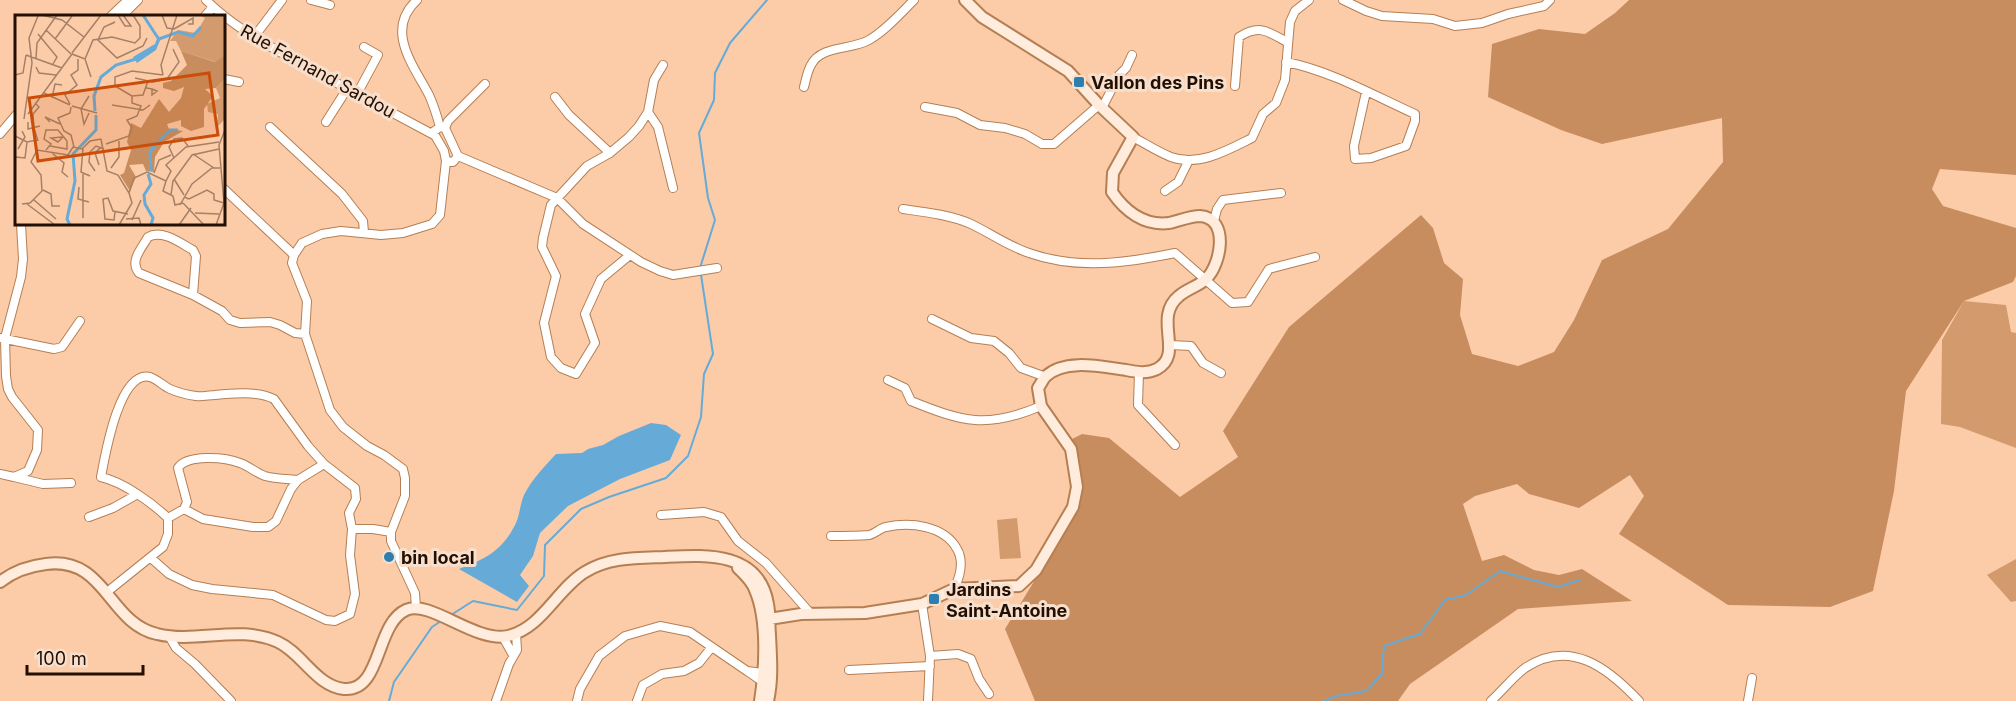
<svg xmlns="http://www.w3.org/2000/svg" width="2016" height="701" font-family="Inter,sans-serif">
	<rect width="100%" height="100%" fill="#fccca9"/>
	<path fill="#d39a6d" d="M1964,301L2006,305L2011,332L2016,333V448L1960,427L1941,424L1942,340Z
		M1017,518L1021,558L1000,559L997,520Z
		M2016,559V601L2011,602L1987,575Z"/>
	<path fill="#c88d5e" d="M1629,0H2016V175L1940,169L1932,189L1943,206L2016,228V276L2013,282L1964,301L1906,391L1894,491L1873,591L1830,607L1728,605L1619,534L1644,496L1630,475L1579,508L1529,494L1517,484L1475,496L1463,504L1482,561L1504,555L1534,570L1559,575L1582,569L1632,601L1518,609L1410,684L1398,701H1035L1005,629L1078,509L1082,475L1072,439L1082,434L1109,438L1180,497L1238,457L1223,431L1289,327L1421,215L1433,228L1444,263L1463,279L1460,315L1472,354L1518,366L1554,352L1574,320L1602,260L1668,229L1723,162L1722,118L1602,144L1561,130L1488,97L1492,44L1539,29L1585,34L1615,13Z"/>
	<path fill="#66abd7" d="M651,423L666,425L681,435L670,460L620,479L568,506L540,533L533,556L520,575L529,586L517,602L459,569C486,559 503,550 516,523C520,514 520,504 524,495C532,479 544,467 556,454L582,453L588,449L603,445L619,436Z"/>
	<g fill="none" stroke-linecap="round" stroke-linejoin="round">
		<path stroke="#66abd7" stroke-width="2" d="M451,615L473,601L517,610L544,576L545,545L581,509L609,497L666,478L688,456L701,417L704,374L713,354L700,268L715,220L708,198L699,133L714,100L715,73L730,43L767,0
			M389,701L394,682L432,627L441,621
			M1325,701L1336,696L1366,691L1382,674L1384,646L1420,634L1445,600L1466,595L1500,571L1558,587L1580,580"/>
		<g stroke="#b57f53" stroke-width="10">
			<path id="street" d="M206,0C234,28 271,47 305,66C348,89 391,112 434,135
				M311,0L330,5
				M417,0C384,30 414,66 429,95C434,106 437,116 440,127
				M1343,0L1366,11L1382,16L1433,19L1455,26L1482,23L1508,14L1544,6L1550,0
				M111,16L128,0
				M122,16L138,0
				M205,16L213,7
				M254,37L282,0
				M1286,62C1331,71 1373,95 1415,114V121L1406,146L1371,158L1355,159L1354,146L1366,92
				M224,79L239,82
				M1235,86L1239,37C1259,24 1267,31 1287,42
				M804,87C806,80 807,72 811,65C821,45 852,50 869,40C886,30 900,14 914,0
				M357,94L378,55L364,47
				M555,97L569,115L610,153
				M925,107L957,113L980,125L1005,128L1025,134L1042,144H1054L1099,105
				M1102,108L1119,75L1126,68L1132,55
				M648,112L658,127L673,188
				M326,122L347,89
				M270,127L342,194L363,221L364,232
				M440,127L445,128L458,156L453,162L446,161L444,151L433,132Z
				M445,128L448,121L485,84
				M0,134L16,115
				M1133,137C1146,144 1158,152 1171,157C1199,167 1228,150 1252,138L1263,114L1276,103L1285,80L1290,22L1295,11L1309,0
				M458,156L557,198L583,224L641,262L660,271L673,275L717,268
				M224,189L294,255
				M1165,191L1178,182L1188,162
				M903,209C925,212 951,215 971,224C990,233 1008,246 1029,253C1077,270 1126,263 1175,253L1232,303L1248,302L1269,269L1315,257
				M1214,221L1217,209L1223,200L1281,193
				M630,255L601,279L585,314L595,343L576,374L561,368L551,357L544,323L556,276L542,247L543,238L551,205L587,166L610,153L629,137L639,126L648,112L654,80L663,65
				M193,295L139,273C129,261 142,248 148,237C162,229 180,243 193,250L196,256L193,295L222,311L230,320L240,323L270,322L280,325L295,333L305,334
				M932,319L971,338L994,341L1009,353L1021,368L1046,377
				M0,338L54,349L62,347L80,321
				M1170,345L1191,346L1203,363L1221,373
				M1139,372L1138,405L1175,445
				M888,380L905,388L911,401C963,422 987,429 1041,406
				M0,474L14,477L28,471L37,450L38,430L12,397L8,389L6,376L5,338L21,277L23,259L21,224
				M14,477L43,484L71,483
				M298,480C288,479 275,479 265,476C256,473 249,466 240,463C225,457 187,454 178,468L187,502L184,509L203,519L253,527H268L276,521L291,489L298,480L324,464
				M661,515L704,512L721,517L738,541L766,563L811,614
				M89,517L113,508L136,495
				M168,518L184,509
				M352,529H373L391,532
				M831,536C843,536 856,536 869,535C875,534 880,528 886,527C910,522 944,525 957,549C964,561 960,577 954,589
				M107,592L163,547L168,534V518C151,502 123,482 101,477C105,456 119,370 150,377C157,379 163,386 170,389C177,392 188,395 196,396C202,397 209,395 215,395C233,393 257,391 274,399L308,446L324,464L355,488L356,499L349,513L352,529L350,555L355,594L350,614L335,621L326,620L273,595L212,589L192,585L169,574L151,558
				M922,604L930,656L928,701
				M416,608L415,593L391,541V532L405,496V478L403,469L384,455L367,446L343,427L330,410L305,334L307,301L292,263L294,255L302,243L322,234L341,231L381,235L403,233L432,224L440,215L446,161
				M169,636L176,648L195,664L231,701
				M503,637L513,655
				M930,656L958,654L971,659L979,679L989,694
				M849,670L930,666
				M763,682L747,671L763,673L765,675
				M496,701L509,664L517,650L516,633
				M577,701L580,689L599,656L625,636L660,626L690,632L747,671
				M637,701L643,685L662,674L684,671L699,663L711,648
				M1491,701C1502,691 1513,677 1525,668C1570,638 1608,668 1639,701
				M1748,701L1752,678"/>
		</g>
		<g stroke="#b57f53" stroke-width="14">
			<path id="secondary" d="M738,568C744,574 752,581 755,590C768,620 765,669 760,701
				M0,582C14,571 29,566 46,564C106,556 108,623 157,634C197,644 239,624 278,642C302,653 316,686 344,689C382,692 375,624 406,610C430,599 475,643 508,636C542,628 557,589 585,572C609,557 638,558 665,557C706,555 759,551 768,604C770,614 769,625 770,635C771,657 773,679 768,701
				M769,619L801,614L865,613L922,604L954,589L1019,586L1036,570L1073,507L1077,487L1071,449L1041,406L1038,388C1041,384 1043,379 1046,376C1066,358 1102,367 1126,370C1136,372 1147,374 1157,369C1185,354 1152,318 1179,296C1187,289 1199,286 1206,279C1221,265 1230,218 1200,216C1190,216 1179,221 1169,223C1144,226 1125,211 1112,192L1113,173L1133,137L1099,105L1068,71L982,17L965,0"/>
		</g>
		<use href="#street" stroke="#fff" stroke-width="8"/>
		<use href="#secondary" stroke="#ffecdc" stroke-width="10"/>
	</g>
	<g fill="#2c7faf" stroke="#f7dfcd" stroke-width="2">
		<rect x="1073" y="76" width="12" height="12" rx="3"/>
		<circle cx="389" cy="557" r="6"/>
		<rect x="928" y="593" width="12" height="12" rx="3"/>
	</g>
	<g text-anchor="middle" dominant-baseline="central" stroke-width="6" stroke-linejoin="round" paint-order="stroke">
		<g font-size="18" fill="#230f01" stroke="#f7dfcd">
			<text transform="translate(318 71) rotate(29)">Rue Fernand Sardou</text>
		</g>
		<g font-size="18" font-weight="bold" fill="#230f01" stroke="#f7dfcd" text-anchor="start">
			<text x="1091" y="82">Vallon des Pins</text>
			<text x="401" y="557">bin local</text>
			<text x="946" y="589">Jardins<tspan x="946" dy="21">Saint-Antoine</tspan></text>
		</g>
	</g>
	<g transform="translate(15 15)">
		<rect width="210" height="210" fill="#fccca9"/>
		<path d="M184,0H210V40L201,47L166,36L161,26H155L163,15L181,18L190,3ZM210,64V104L202,112L203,99L193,97L192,89L205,83L201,73Z" fill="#d39a6d"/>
		<path d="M166,36L200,47L210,40V64L201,73L190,74L198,81L189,94V112L176,116L166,111V105L152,109L154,114L168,116L149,127L140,142L139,157L131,156L128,149L114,150L121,162L115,176L105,160L109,158L116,135L112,127L116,108L126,113L144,84L154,97L166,83L169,72L159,76L148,73V68L156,66L172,50Z" fill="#c88d5e"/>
		<path d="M143,21L146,23L141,35L122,48L118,42L140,29Z" fill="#66abd7"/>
		<path fill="none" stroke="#66abd7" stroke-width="3" d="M128,0L143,23M144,24L163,17L178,21L186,12M80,96L79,81L86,62L101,50L121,44M136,156L135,137L140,130L155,115H163M133,159L136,169L129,180L130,189L138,203L136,210M55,210L52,204L60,166L58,139L81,115V100"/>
		<path fill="none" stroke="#a58066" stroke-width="1.5" d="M27,0L47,5L69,22M103,0L110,11H116L108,0M147,0L152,13L159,14M96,9L100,7L89,12L83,25L102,43L128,31L132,23M159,14L178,3V9H173M31,15L56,39M23,19L42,42L38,49M40,24L57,1M57,38L86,0M57,39L70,44L78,25L97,22L120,28L125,23V11L118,0M11,40L47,53M21,43L22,28L42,0M70,44L76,62M21,52L24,58L41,60M0,60L8,58L11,40M148,60L146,50L162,0M120,63L138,67L152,64M152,64L164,47L158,34M130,72L132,73L137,74L142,76L137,80V74M29,78L55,90M117,81L100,71V62L117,56L148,60M117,81L128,80L133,66M37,83L40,69L47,70M21,89L24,92L18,99L19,113L23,126M55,89L50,80L62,70L56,60L63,55V44M97,90L128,95L135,90M57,91L82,98M56,92L55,98L43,103L49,116L56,120L59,132M74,98L69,109L66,94L74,81M13,99L57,39M9,104L17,48L14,23L23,1M13,107V114L25,111M35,107L30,102L45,109M0,121L12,127L22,125M47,122L36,123L43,127L49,121M86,124L92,156L103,160L114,178M91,129L114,121L117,113L112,105L122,101L126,91L117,88V81M35,131L52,134V126M68,133L66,157L75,161M3,134L10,122L7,116M31,135L36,129L29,124L31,115H43L52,126M37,138L49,148L47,157L53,162M178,139L199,153M0,142L10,143L12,127M159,143L154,132L159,124L167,123L173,131M84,150L80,138L86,132M96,153L104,142V126M80,156L74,147L75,137L81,131L89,134M139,158L144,145L156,140M159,164L169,180M151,166L156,156L151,150L171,132L204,127M64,172L63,184L74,187M28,175L36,179L37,191H45M114,178L119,163L132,157L151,166L148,176L158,181L160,190L168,188M156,180L158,166L177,140L204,134M169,182L174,184L192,175L199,179V185L209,188M19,185L41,204M168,188L189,210M7,189L15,188L27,176L26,160L16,147L22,135L53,140L58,132L67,134L75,126L86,124M12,189L40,210M165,190L177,169L197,153H205M100,197L99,205L90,204L88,184L93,183L98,196L113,199M180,198L204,199M68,203V159M111,204L124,203L126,210M117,205L126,185M104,210L117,188L114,178M164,210L176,193M201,210L209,188L204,130L210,115"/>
		<path fill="#ca4e0a" fill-opacity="0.15" stroke="#ca4e0a" stroke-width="3" d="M194,58L203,120L23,146L14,83Z"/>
		<rect width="210" height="210" fill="none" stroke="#230f01" stroke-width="3"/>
	</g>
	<path d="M27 665v9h116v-9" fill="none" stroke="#230f01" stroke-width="3"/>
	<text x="36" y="665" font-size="18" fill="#230f01" stroke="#f7dfcd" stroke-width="4.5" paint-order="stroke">100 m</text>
</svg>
